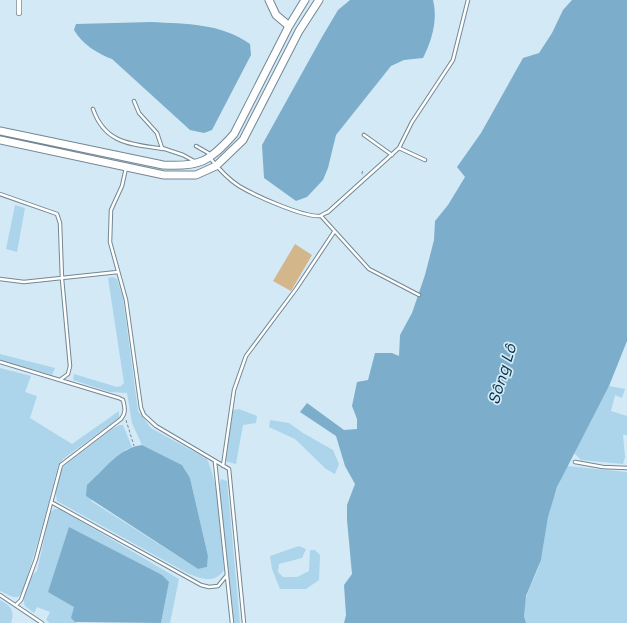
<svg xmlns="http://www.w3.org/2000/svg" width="627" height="623" font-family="'Space Grotesk',sans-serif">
	<rect width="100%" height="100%" fill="#d3e9f6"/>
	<path fill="#acd4eb" d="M15,205L25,208L17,252L6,249Z
		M113,277L117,279L123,298L138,411L151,428L207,459C221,491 221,535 224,570C215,584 201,579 187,573L57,501C54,490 58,475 64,466L112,429L120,425H123L132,447L125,450L91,501L198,569L207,567L208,556L190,478L182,465L142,445L132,423L127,393L110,392L73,380L74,374L117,387L121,386L124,383L108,278Z
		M0,354L55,368L52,375L0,360Z
		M0,368L31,376L25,392L37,396L30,418L72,444L119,411V418L63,459L58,466L41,531L23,591L18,597H13L0,591Z
		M609,386L625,389L622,398L615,395L611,411L627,416V435H623L625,457L623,464L581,460L574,453Z
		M239,409L257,416L256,423L243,425L236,464L225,461L232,416L233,410Z
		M270,420L289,423L303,433L333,450L339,464L335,474L326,469L295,439L269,427Z
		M567,466L627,472V623H526C518,600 536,581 541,559C544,545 545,531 548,517C552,499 559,482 567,466Z
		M221,479L227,481L240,623H234L219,486Z
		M54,509H60L179,579L170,623H161L169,582L74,607L76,623H50L46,620L50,612L37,607L34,613L25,606C21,598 29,576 37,571L50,513Z
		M299,546L306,549L302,558L279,564L278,572L283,577H297L309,571L310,550H315L320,555L319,580L306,589H280L272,569L270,556Z
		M0,600C11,606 15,610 11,623H0Z"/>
	<path fill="#7caecc" d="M350,0H433C438,20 432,40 423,58L404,60L391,66L336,135L328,168L323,180L307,197L296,201L264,178L262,145L322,37L338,10Z
		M572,0H627V341L609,386L557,487L548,517L541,560L526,596L524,616L526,623H344L346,615L344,585L352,574L347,520V505L355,484L345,466L336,436L300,412L307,403L344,430L357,429V419L352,406L357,382L368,380L375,353H392L399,356L400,335L412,313L425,275L434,240L435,221L448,205L465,177L457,167L481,133L523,58L539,53L552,33L563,10Z
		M151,22C187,24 220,23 250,44L251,55L212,130L204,133L190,130L112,59C98,54 82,44 74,30L76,24Z
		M142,445L182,465L190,478L208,556L207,567L198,569L86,496L87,485C103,471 120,447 142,445Z
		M69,527L162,575L169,582L161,623L75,622L71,618L74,607L48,592Z"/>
	<path fill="#d3b78a" d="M295,244L312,255L291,291L273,281Z"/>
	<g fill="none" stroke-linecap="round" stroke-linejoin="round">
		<g stroke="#738793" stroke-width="4.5">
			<path id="lane" d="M134,101L139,113L157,133L162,148L183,155L194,161
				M93,109C105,144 131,144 163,149
				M364,135L392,155
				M196,146L210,154
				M399,148L425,160
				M210,158C218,168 228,179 239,186C254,195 302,217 320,216C322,215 325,213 328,212L399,148L412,122L453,60L468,0
				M126,168L122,186L111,210L110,242L126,300L141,408L144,415L156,426L229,469L244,623
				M0,194L57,214L60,223L62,279L70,366L68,374L60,380
				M321,216L369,269L419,295
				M0,279L24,282L118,272
				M0,362L119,398L123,400C125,408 126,413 121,419L61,465L36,559L21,600L16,605
				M575,462L603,467L627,468
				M223,466L234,390L246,356L296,289L334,232
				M51,502L201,585L209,587L218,586L227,575L215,462
				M227,576L232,623
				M0,595L42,623"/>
		</g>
		<g stroke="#738793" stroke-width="6">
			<path id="street" d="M19,13V0"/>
		</g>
		<g stroke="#738793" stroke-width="9">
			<path id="secondary" d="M269,0L276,15L289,26
				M0,131L163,165C200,167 209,162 234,134L289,26L305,0
				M0,140L164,175H196L216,166L243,140L299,31L319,0"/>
		</g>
		<path stroke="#7c8b94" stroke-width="1" stroke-dasharray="3 2" stroke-linecap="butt" d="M362,174L363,169
			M126,420L134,446"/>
		<use href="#lane" stroke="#fff" stroke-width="2.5"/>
		<use href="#street" stroke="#fff" stroke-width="4.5"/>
		<use href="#secondary" stroke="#fff" stroke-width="7"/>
	</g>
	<g text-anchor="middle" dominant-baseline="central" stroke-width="3.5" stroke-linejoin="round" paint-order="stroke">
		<g font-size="16" font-style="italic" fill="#053247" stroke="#d3e9f6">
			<text transform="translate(502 374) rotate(-73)">Sông Lô</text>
		</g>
	</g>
</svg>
